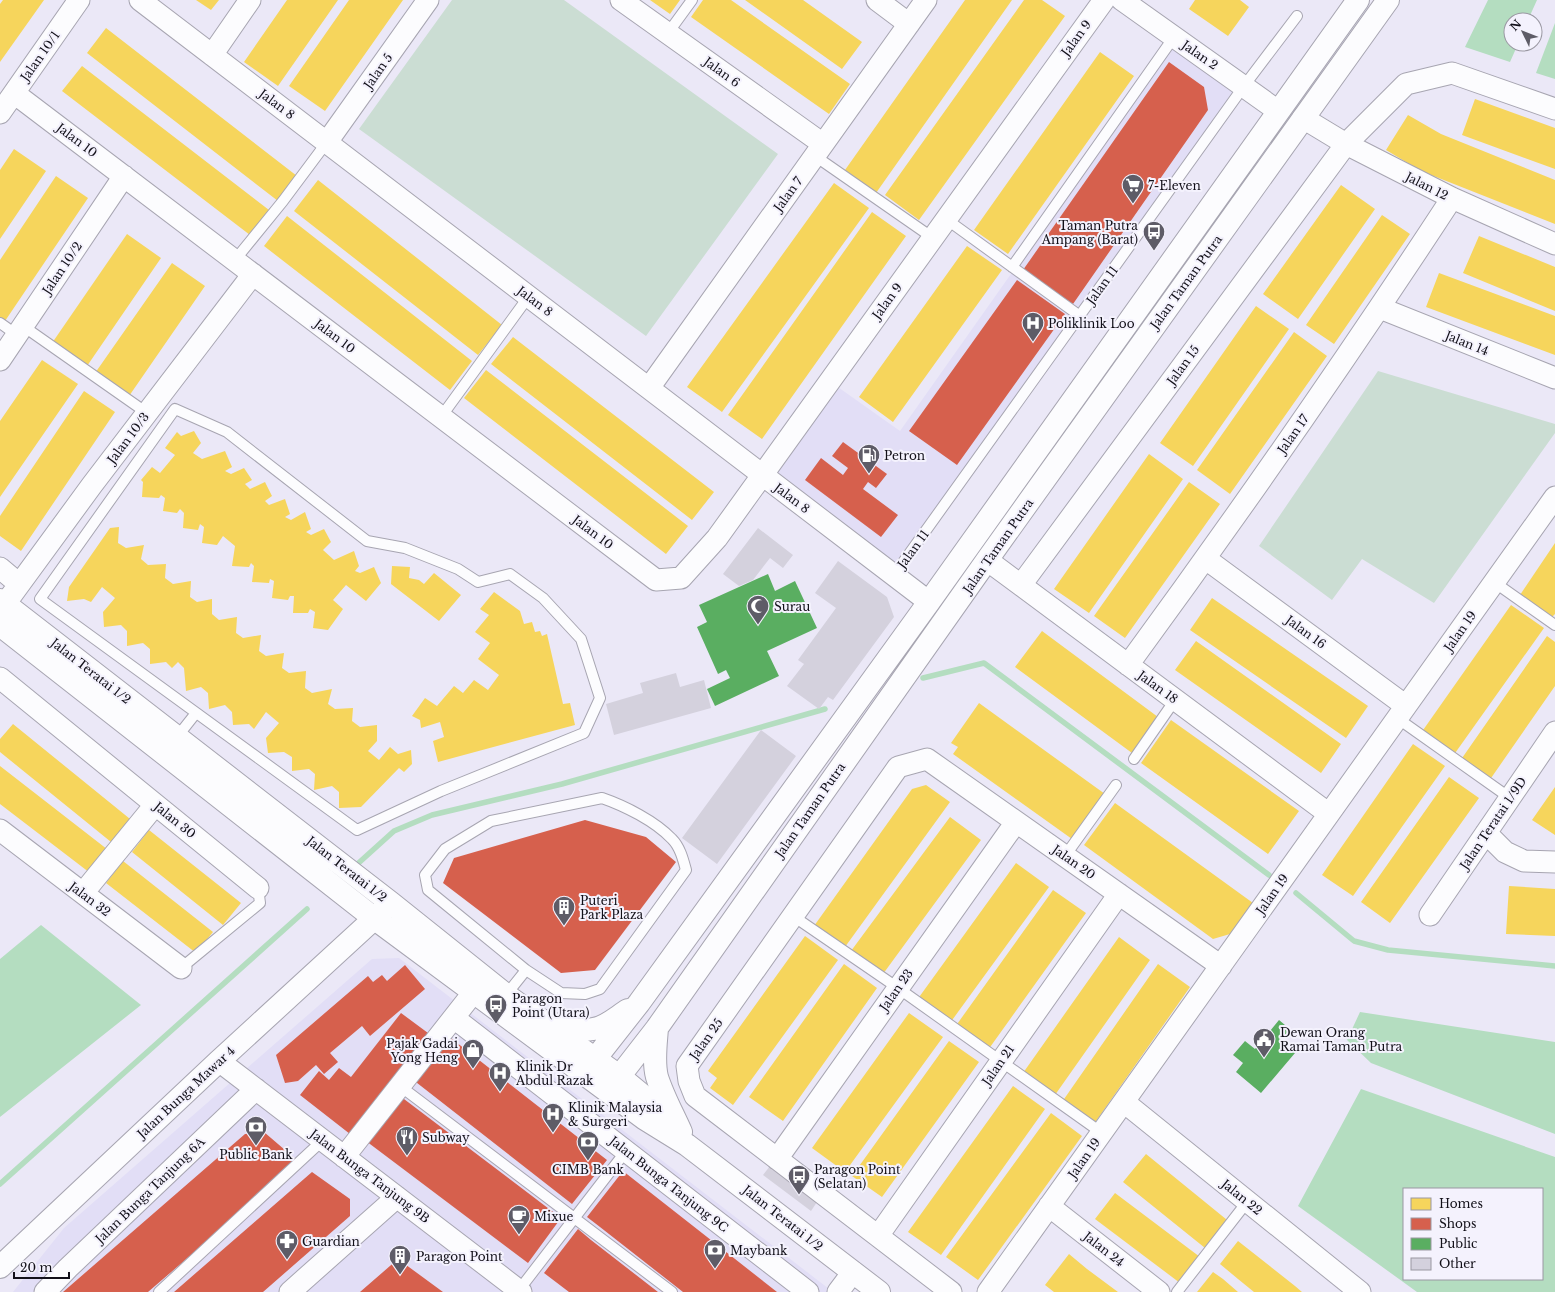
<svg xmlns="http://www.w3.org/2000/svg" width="1555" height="1292" font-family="'Libre Baskerville',serif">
	<rect width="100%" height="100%" fill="#ebe8f7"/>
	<path fill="#e2def6" d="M1172,46L1234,90L894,567L772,473L835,385L900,431Z
		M399,958L833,1292H13L64,1228L372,959Z"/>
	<path fill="#cbddd3" d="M452,0H564L778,154L646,336L359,129Z
		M1378,371L1555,424V433L1434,603L1362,559L1332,600L1259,546Z"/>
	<path fill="#b4ddc0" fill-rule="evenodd" d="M1488,0H1537L1528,20H1511V44H1518L1510,62L1465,47Z
		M1555,23V79L1536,73Z
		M41,925L141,1005L0,1117V959Z
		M1360,1012L1555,1042V1134L1371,1063L1347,1040Z
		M1361,1089L1555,1157V1292H1417L1298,1206ZM1404,1189H1542V1279H1404Z"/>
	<path fill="#f6d55c" d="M3,0H44L0,62V4Z
		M196,0H219L211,10Z
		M287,0H338L278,86L244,62Z
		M349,0H403L325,111L289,86Z
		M650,0H680L670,14Z
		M703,0H731L850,84L829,114L691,17Z
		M745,0H803L862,42L842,69Z
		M965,0H1012L876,193L845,170Z
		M1024,0H1042L1065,16L919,220L885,195Z
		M1195,0H1240L1249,7L1228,36L1189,9Z
		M106,28L297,176L278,201L87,53Z
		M1100,52L1134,76L1008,254L974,230Z
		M82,66L269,210L250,235L62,91Z
		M1475,99L1555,128V169L1462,135Z
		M1408,115L1441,134L1555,180V224L1421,171L1386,150Z
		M14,149L46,171L0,239V170Z
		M56,176L88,198L3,324L0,322V260Z
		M318,180L502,325L478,355L294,211Z
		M834,183L869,208L722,412L687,387Z
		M1341,185L1375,209L1298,319L1263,294Z
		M872,212L906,236L762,439L728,415Z
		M1382,215L1410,234L1334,344L1306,325Z
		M287,216L472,361L450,390L264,246Z
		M127,234L161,258L85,369L50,346Z
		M1479,236L1555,267V311L1463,273Z
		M967,246L1002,270L893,422L859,397Z
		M172,263L205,286L127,399L93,376Z
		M1439,273L1555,316V355L1426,307Z
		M1256,306L1289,329L1193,466L1160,443Z
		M1294,332L1327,356L1230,494L1197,470Z
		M513,337L714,492L692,520L491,364Z
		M42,360L78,384L0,497V421Z
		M486,370L688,526L666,554L464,398Z
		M84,391L115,412L21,551L0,536V516Z
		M194,431L201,443L193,453L202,459L225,451L232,467L225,471L231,474L244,468L252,480L245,484L250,489L265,482L272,496L265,501L269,505L285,499L290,514L285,517L291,520L305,512L311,529L306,532L311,535L324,529L331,542L323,550L334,560L354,551L359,566L355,571L360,573L374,567L381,583L366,601L346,585L333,600L343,609L328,630L313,628L315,612L310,609L308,613H293L294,596H290L288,600L272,598L274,581L270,579L269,583L252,582L254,566L251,563L249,567L232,566L235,546L223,536L217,545L202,543L204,527L200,524L198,530L183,528L184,513L180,509L177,513L163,511L165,498L161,495L159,498L142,497L143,482L141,480L152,467L160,473L175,455L165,448L177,432L181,436Z
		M1149,454L1183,479L1089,613L1054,589Z
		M1189,482L1220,504L1125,638L1094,616Z
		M119,527L118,543L126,548L144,545L141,559L148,565L166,564L165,578L173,584L191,581L190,597L197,602L212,599V614L219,620L237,617L236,633L243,638L261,635L259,651L266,656L284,653L282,668L289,673L306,671L305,688L312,693L332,689L328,704L335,709L353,708L352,721L360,727L377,725V741L368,751L379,760L390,747L398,754L411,750L412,764L404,772L399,768L361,807L339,808V792L332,786L314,790L315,774L309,769L292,771V757L284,752L268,753L266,738L279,723L266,712L254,729L249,724L233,725L232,712L225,705L209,709L208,693L201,687L186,691L184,668L178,662L172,668L166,662L150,664V649L143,643L127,646V631L121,625L104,627L103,612L115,598L102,587L91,602L84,599L67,601L69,587L110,528Z
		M1555,543V614L1552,617L1520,595Z
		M392,566L410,567L409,578L419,580L424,584L434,573L461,595L439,621L391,584Z
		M494,592L520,611L524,624L532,622L535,632L540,631L542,636L547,634L563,704L570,703L575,725L438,762L433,741L444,737L440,722L421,728L420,720L412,716L425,698L437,706L454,686L463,693L474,680L488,690L499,675L478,659L490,643L475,632L489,615L480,609Z
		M1212,598L1368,706L1346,738L1190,630Z
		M1511,605L1544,628L1453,756L1421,733Z
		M1042,631L1158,717L1132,753L1015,667Z
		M1547,636L1555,642V686L1489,781L1460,761Z
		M1196,641L1341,744L1321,773L1175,670Z
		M979,703L1105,794L1072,839L953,754L958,747L951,743Z
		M1171,720L1299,811L1268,854L1141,763Z
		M13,724L135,823L116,846L0,752V739Z
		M1413,744L1445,766L1353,896L1322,875Z
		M0,766L112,853L94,876L0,804Z
		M1449,777L1479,798L1390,923L1361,902Z
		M926,785L950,802L845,947L814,926L912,789Z
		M1555,787V835L1532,820Z
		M1115,803L1253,903L1230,934L1213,939L1084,845Z
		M950,817L981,840L883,974L851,951Z
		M149,830L241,903L223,925L132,852Z
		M123,861L213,932L196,953L106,883Z
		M1016,863L1049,887L950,1023L917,1000Z
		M1509,886L1555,889V936L1506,934Z
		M1053,890L1086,913L988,1050L955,1027Z
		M805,936L838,960L733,1105L710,1088L717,1078L708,1071Z
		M1119,937L1150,960L1055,1095L1023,1073Z
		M844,964L877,988L783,1121L749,1097Z
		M1158,964L1190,987L1094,1124L1062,1102Z
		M909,1013L943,1037L845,1172L812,1148Z
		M949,1041L979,1062L882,1197L852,1176Z
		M1013,1086L1045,1109L941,1255L908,1232Z
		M1051,1113L1082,1136L978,1280L946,1257Z
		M1146,1154L1232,1224L1210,1252L1123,1182Z
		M1115,1193L1204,1260L1184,1286L1095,1219Z
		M1238,1241L1295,1286L1302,1292H1254L1238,1279L1220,1264Z
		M1069,1254L1087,1269L1118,1292H1054L1045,1285Z
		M1213,1272L1223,1279L1238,1292H1197Z"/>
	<path fill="#d6604d" d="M1169,62L1204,87L1208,110L1073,304L1023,270Z
		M1017,280L1065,314L957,465L909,431Z
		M843,442L887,474L876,488L868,482L863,489L898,515L881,537L805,480L821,458L843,475L848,468L832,456Z
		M585,820L646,837L676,862L595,970L561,973L443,883L454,858Z
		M405,965L425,989L370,1036L362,1026L330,1053L338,1062L324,1074L316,1065L298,1081L285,1083L276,1055L368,976L373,982L382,975L387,981Z
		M401,1013L428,1033L350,1134L300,1095L319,1071L329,1080L339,1068L351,1077Z
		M447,1035L607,1160L572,1204L412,1079Z
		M400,1096L561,1218L528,1263L366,1141Z
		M264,1132L299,1162L148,1292H63L245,1134Z
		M623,1171L702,1233L777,1292H683L600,1227L587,1217Z
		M312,1172L350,1199V1216L263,1292H174Z
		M578,1229L591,1240L658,1292H569L544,1273Z
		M398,1259L443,1292H360Z"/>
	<path fill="#5aae61" d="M768,574L775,591L795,581L817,628L767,651L779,676L715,706L707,689L730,678L726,670L718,674L697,627L707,622L699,605Z
		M1279,1020L1291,1030L1281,1041L1295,1053L1261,1093L1236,1072L1243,1063L1233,1055L1245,1041L1255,1049Z"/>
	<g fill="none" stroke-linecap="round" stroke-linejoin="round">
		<path stroke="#b4ddc0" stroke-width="5.5" d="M923,678L984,663L1269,875
			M353,868L394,831L432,815L562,784L825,709
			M1296,893L1354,941L1388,950L1555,966
			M0,1184L307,909"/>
	</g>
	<path fill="#d4d1dd" d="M758,528L793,555L783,568L770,558L753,580L739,586L723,574Z
		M838,561L887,597L894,617L833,700L828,697L819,709L787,686L804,664L798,660L836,608L815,593Z
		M676,673L680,687L704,680L711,708L614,735L606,704L643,693L640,683Z
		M761,730L796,756L717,864L682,838Z
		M770,1166L817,1202L811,1211L763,1175Z"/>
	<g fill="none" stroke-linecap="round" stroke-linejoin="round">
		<g stroke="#a7a5b1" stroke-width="12">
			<path id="service" d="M668,33L692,0
				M815,156L933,238
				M946,219L1080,316
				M235,260L283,201L327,142
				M1012,267L1174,37
				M0,323L17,335
				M23,326L147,413
				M175,409L227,432L367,541L405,548L458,569L478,582L510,574L543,598L581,639L600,698L584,733L441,791L357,830L40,599Z
				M441,417L529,296
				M894,575L1244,86L1297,16
				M1494,582L1555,625
				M1397,718L1510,798
				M177,737L196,713
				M1134,759L1175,700
				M602,798C625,806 655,821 672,839C680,847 683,859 686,870L600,989L585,994L561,993L526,970L428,890L425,875L445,849L491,821Z
				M1065,856L1116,785
				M793,916L898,988L1102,1133
				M181,968L260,903L258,888
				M506,995L526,970
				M400,1086L672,1292
				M519,1290L626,1151
				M159,1292L323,1140
				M1177,1292L1247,1202"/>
		</g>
		<g stroke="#a7a5b1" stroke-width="23">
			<path id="minor" d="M140,0L929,602
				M621,0L823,144
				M877,0L909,24
				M1122,0L1278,111
				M212,55L250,0
				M14,93L656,580L681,578L717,538L1104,0
				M0,113L79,0
				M1303,118L1346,144L1452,198L1555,244
				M327,142L428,0
				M1380,308L1555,378
				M0,360L124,176
				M649,388L926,0
				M1206,559L1406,706
				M987,560L1329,814
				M0,568L19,584
				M1021,585L1346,144L1406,84L1452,73L1555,109
				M5,604L92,485L253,274
				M1128,665C1240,512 1348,357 1452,198
				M0,678L258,888
				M0,830L181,968
				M1486,833L1505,852L1524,861L1555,862
				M83,893L155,805
				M1430,915L1555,732
				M454,1018L808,1292
				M219,1061L521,1292
				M1124,1102L1360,1292
				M344,1157L473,993
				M777,1159L1016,822
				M1049,1206L1159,1292
				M878,1236L1119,894
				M45,1292L68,1268L256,1089
				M290,1292L397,1197
				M838,1292L853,1272
				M951,1292L695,1096L689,1081L687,1066L898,767L927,759L1221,966
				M988,1292L1555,497"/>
		</g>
		<g stroke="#a7a5b1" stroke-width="24">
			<path id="tertiary" d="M541,1020C557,1025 576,1032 593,1029C605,1028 618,1016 628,1010
				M657,1028C656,1043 653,1062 657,1077C663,1096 673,1114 681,1132
				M584,1073L639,1003L929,602L1358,0
				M608,1091L657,1028L987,560L1388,0
				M0,1267L219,1061L389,905"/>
		</g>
		<g stroke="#a7a5b1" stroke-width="24">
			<path id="secondary" d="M0,600L391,903L506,995L619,1076L653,1104L675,1130
				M0,625L375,919L645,1119L687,1145L879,1292"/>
		</g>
		<use href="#service" stroke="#fcfcfe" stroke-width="10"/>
		<use href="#minor" stroke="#fcfcfe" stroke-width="21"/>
		<use href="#tertiary" stroke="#fcfcfe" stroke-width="22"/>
		<use href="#secondary" stroke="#fcfcfe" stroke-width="22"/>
	</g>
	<defs>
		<g id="supermarket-pin" transform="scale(1.15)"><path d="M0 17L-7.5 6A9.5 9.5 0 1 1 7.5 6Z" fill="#5e5c67" stroke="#f4f2fd"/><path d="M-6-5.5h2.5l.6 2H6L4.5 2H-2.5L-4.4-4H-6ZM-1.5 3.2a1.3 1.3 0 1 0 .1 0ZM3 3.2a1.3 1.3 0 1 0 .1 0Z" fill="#fff"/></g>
		<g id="bus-pin" transform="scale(1.15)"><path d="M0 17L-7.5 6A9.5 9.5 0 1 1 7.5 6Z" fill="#5e5c67" stroke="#f4f2fd"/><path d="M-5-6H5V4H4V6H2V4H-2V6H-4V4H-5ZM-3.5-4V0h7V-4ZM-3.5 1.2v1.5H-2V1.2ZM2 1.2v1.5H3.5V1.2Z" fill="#fff"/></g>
		<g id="hospital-pin" transform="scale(1.15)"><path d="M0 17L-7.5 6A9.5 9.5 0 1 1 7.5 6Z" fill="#5e5c67" stroke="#f4f2fd"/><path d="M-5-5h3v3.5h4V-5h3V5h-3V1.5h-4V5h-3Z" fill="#fff"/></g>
		<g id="fuel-pin" transform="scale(1.15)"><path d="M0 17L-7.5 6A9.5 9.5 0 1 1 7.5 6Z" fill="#5e5c67" stroke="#f4f2fd"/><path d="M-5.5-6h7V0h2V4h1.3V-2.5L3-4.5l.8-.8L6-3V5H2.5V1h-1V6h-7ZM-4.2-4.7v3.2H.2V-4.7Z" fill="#fff"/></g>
		<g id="mosque-pin" transform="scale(1.15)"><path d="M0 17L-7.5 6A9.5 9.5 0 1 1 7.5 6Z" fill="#5e5c67" stroke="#f4f2fd"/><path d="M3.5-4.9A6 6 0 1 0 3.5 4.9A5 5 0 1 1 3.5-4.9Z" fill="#fff"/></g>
		<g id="building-pin" transform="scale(1.15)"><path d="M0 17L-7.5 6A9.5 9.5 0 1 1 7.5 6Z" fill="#5e5c67" stroke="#f4f2fd"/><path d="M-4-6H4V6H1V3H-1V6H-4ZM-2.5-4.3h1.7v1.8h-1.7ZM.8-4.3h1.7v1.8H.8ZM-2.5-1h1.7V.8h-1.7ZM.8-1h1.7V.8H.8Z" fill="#fff"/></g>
		<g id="civic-pin" transform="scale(1.15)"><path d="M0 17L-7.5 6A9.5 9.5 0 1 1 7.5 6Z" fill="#5e5c67" stroke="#f4f2fd"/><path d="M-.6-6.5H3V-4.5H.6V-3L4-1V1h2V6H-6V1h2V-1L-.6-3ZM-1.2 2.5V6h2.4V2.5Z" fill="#fff"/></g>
		<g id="shop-pin" transform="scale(1.15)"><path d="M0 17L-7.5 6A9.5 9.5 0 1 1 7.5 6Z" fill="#5e5c67" stroke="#f4f2fd"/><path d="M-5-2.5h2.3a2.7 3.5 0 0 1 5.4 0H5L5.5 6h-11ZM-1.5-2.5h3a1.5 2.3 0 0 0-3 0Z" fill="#fff"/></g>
		<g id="bank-pin" transform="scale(1.15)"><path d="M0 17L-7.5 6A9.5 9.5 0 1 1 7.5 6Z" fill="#5e5c67" stroke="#f4f2fd"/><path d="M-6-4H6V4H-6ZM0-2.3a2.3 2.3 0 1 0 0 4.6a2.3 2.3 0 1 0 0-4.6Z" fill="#fff"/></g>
		<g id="restaurant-pin" transform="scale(1.15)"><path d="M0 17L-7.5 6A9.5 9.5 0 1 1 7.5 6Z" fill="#5e5c67" stroke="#f4f2fd"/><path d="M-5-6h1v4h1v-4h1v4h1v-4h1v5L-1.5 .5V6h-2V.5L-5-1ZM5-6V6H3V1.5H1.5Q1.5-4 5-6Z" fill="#fff"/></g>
		<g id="cafe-pin" transform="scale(1.15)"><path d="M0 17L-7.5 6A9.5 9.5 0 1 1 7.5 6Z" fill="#5e5c67" stroke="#f4f2fd"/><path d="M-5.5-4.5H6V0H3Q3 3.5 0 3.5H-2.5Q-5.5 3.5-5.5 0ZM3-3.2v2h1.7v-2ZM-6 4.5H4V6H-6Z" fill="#fff"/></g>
		<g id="pharmacy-pin" transform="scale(1.15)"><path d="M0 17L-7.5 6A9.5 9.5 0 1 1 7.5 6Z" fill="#5e5c67" stroke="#f4f2fd"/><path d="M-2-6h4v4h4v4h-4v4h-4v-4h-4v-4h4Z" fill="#fff"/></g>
	</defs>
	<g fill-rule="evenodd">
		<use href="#supermarket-pin" x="1133" y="185"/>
		<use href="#bus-pin" x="1154" y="232"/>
		<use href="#hospital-pin" x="1033" y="323"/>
		<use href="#fuel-pin" x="869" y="455"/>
		<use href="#mosque-pin" x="758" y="606"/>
		<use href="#building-pin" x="564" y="907"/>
		<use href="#bus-pin" x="496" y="1005"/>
		<use href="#civic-pin" x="1264" y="1039"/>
		<use href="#shop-pin" x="473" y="1050"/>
		<use href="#hospital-pin" x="500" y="1073"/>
		<use href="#hospital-pin" x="553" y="1114"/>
		<use href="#bank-pin" x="256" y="1127"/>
		<use href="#restaurant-pin" x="407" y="1137"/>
		<use href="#bank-pin" x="588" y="1142"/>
		<use href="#bus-pin" x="799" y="1176"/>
		<use href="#cafe-pin" x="519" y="1216"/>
		<use href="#pharmacy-pin" x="287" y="1241"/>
		<use href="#bank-pin" x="715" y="1250"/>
		<use href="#building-pin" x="400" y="1256"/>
	</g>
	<g text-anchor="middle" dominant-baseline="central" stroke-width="4" stroke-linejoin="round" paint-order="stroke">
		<g font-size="12" fill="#121019" stroke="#f4f2fd">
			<text transform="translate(1076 38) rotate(-54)">Jalan 9</text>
			<text transform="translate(1200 55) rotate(35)">Jalan 2</text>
			<text transform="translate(40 56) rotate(-55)">Jalan 10/1</text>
			<text transform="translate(378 71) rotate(-55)">Jalan 5</text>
			<text transform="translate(722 72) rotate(36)">Jalan 6</text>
			<text transform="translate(277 104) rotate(37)">Jalan 8</text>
			<text transform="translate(77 140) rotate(37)">Jalan 10</text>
			<text transform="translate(1427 186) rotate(27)">Jalan 12</text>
			<text transform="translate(788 194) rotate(-54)">Jalan 7</text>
			<text transform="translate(62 268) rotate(-56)">Jalan 10/2</text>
			<text transform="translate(1186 282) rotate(-54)">Jalan Taman Putra</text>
			<text transform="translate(1102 285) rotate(-54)">Jalan 11</text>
			<text transform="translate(535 301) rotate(37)">Jalan 8</text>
			<text transform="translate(887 301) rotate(-54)">Jalan 9</text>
			<text transform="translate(335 336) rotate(37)">Jalan 10</text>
			<text transform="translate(1467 343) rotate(22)">Jalan 14</text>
			<text transform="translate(1183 365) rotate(-54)">Jalan 15</text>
			<text transform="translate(1293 434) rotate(-55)">Jalan 17</text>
			<text transform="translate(128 438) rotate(-53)">Jalan 10/3</text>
			<text transform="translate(792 498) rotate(37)">Jalan 8</text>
			<text transform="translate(593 532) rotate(37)">Jalan 10</text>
			<text transform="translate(998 546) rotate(-55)">Jalan Taman Putra</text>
			<text transform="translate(913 549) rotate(-54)">Jalan 11</text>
			<text transform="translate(1460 631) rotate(-55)">Jalan 19</text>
			<text transform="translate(1306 632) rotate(36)">Jalan 16</text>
			<text transform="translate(91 671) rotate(38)">Jalan Teratai 1/2</text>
			<text transform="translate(1158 687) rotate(36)">Jalan 18</text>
			<text transform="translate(810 810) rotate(-55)">Jalan Taman Putra</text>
			<text transform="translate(175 820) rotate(39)">Jalan 30</text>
			<text transform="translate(1493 823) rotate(-56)">Jalan Teratai 1/9D</text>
			<text transform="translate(1074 862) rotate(35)">Jalan 20</text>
			<text transform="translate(347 869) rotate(38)">Jalan Teratai 1/2</text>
			<text transform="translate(1272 894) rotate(-55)">Jalan 19</text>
			<text transform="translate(90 899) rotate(37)">Jalan 32</text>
			<text transform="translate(896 990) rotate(-55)">Jalan 23</text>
			<text transform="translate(706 1039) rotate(-55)">Jalan 25</text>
			<text transform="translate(998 1065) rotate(-55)">Jalan 21</text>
			<text transform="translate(186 1092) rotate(-43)">Jalan Bunga Mawar 4</text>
			<text transform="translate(1084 1158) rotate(-55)">Jalan 19</text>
			<text transform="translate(370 1176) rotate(37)">Jalan Bunga Tanjung 9B</text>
			<text transform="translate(669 1184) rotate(38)">Jalan Bunga Tanjung 9C</text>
			<text transform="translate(150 1190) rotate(-44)">Jalan Bunga Tanjung 6A</text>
			<text transform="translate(1242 1197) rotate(39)">Jalan 22</text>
			<text transform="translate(783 1218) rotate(38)">Jalan Teratai 1/2</text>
			<text transform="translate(1104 1249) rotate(38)">Jalan 24</text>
		</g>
		<g font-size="12" fill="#121019" stroke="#f4f2fd" text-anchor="start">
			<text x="1148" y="185">7-Eleven</text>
			<text x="1138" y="225" text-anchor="end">Taman Putra<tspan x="1138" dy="14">Ampang (Barat)</tspan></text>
			<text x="1048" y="323">Poliklinik Loo</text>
			<text x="884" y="455">Petron</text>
			<text x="774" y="606">Surau</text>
			<text x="580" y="900">Puteri<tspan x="580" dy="14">Park Plaza</tspan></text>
			<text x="512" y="998">Paragon<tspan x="512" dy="14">Point (Utara)</tspan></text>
			<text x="1280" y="1032">Dewan Orang<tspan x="1280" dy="14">Ramai Taman Putra</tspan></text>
			<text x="458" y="1043" text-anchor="end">Pajak Gadai<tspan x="458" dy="14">Yong Heng</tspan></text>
			<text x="516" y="1066">Klinik Dr<tspan x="516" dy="14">Abdul Razak</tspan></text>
			<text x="568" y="1107">Klinik Malaysia<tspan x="568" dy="14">&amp; Surgeri</tspan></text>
			<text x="422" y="1137">Subway</text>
			<text x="256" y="1154" text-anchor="middle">Public Bank</text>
			<text x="588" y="1169" text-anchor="middle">CIMB Bank</text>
			<text x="814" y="1169">Paragon Point<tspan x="814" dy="14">(Selatan)</tspan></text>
			<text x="534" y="1216">Mixue</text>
			<text x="302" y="1241">Guardian</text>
			<text x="730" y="1250">Maybank</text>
			<text x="416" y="1256">Paragon Point</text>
		</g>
	</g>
	<rect x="1403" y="1188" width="140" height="92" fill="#f4f2fd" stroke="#9a98a2"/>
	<rect x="1411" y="1198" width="20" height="12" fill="#f6d55c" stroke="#9a98a2"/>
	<text x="1439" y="1208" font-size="12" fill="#121019">Homes</text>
	<rect x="1411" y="1218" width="20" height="12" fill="#d6604d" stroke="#9a98a2"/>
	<text x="1439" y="1228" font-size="12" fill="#121019">Shops</text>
	<rect x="1411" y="1238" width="20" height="12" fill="#5aae61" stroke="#9a98a2"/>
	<text x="1439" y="1248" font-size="12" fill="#121019">Public</text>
	<rect x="1411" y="1258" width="20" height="12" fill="#d4d1dd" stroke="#9a98a2"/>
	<text x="1439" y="1268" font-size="12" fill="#121019">Other</text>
	<g transform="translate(1523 32) rotate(313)"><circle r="19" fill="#f4f2fd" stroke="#9a98a2"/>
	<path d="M0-3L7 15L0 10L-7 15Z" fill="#5e5c67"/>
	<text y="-6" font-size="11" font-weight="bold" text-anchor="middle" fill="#121019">N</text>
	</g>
	<path d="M14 1272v6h55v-6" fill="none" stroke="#121019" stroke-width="2"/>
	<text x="20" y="1272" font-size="12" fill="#121019" stroke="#f4f2fd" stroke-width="3" paint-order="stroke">20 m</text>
</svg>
